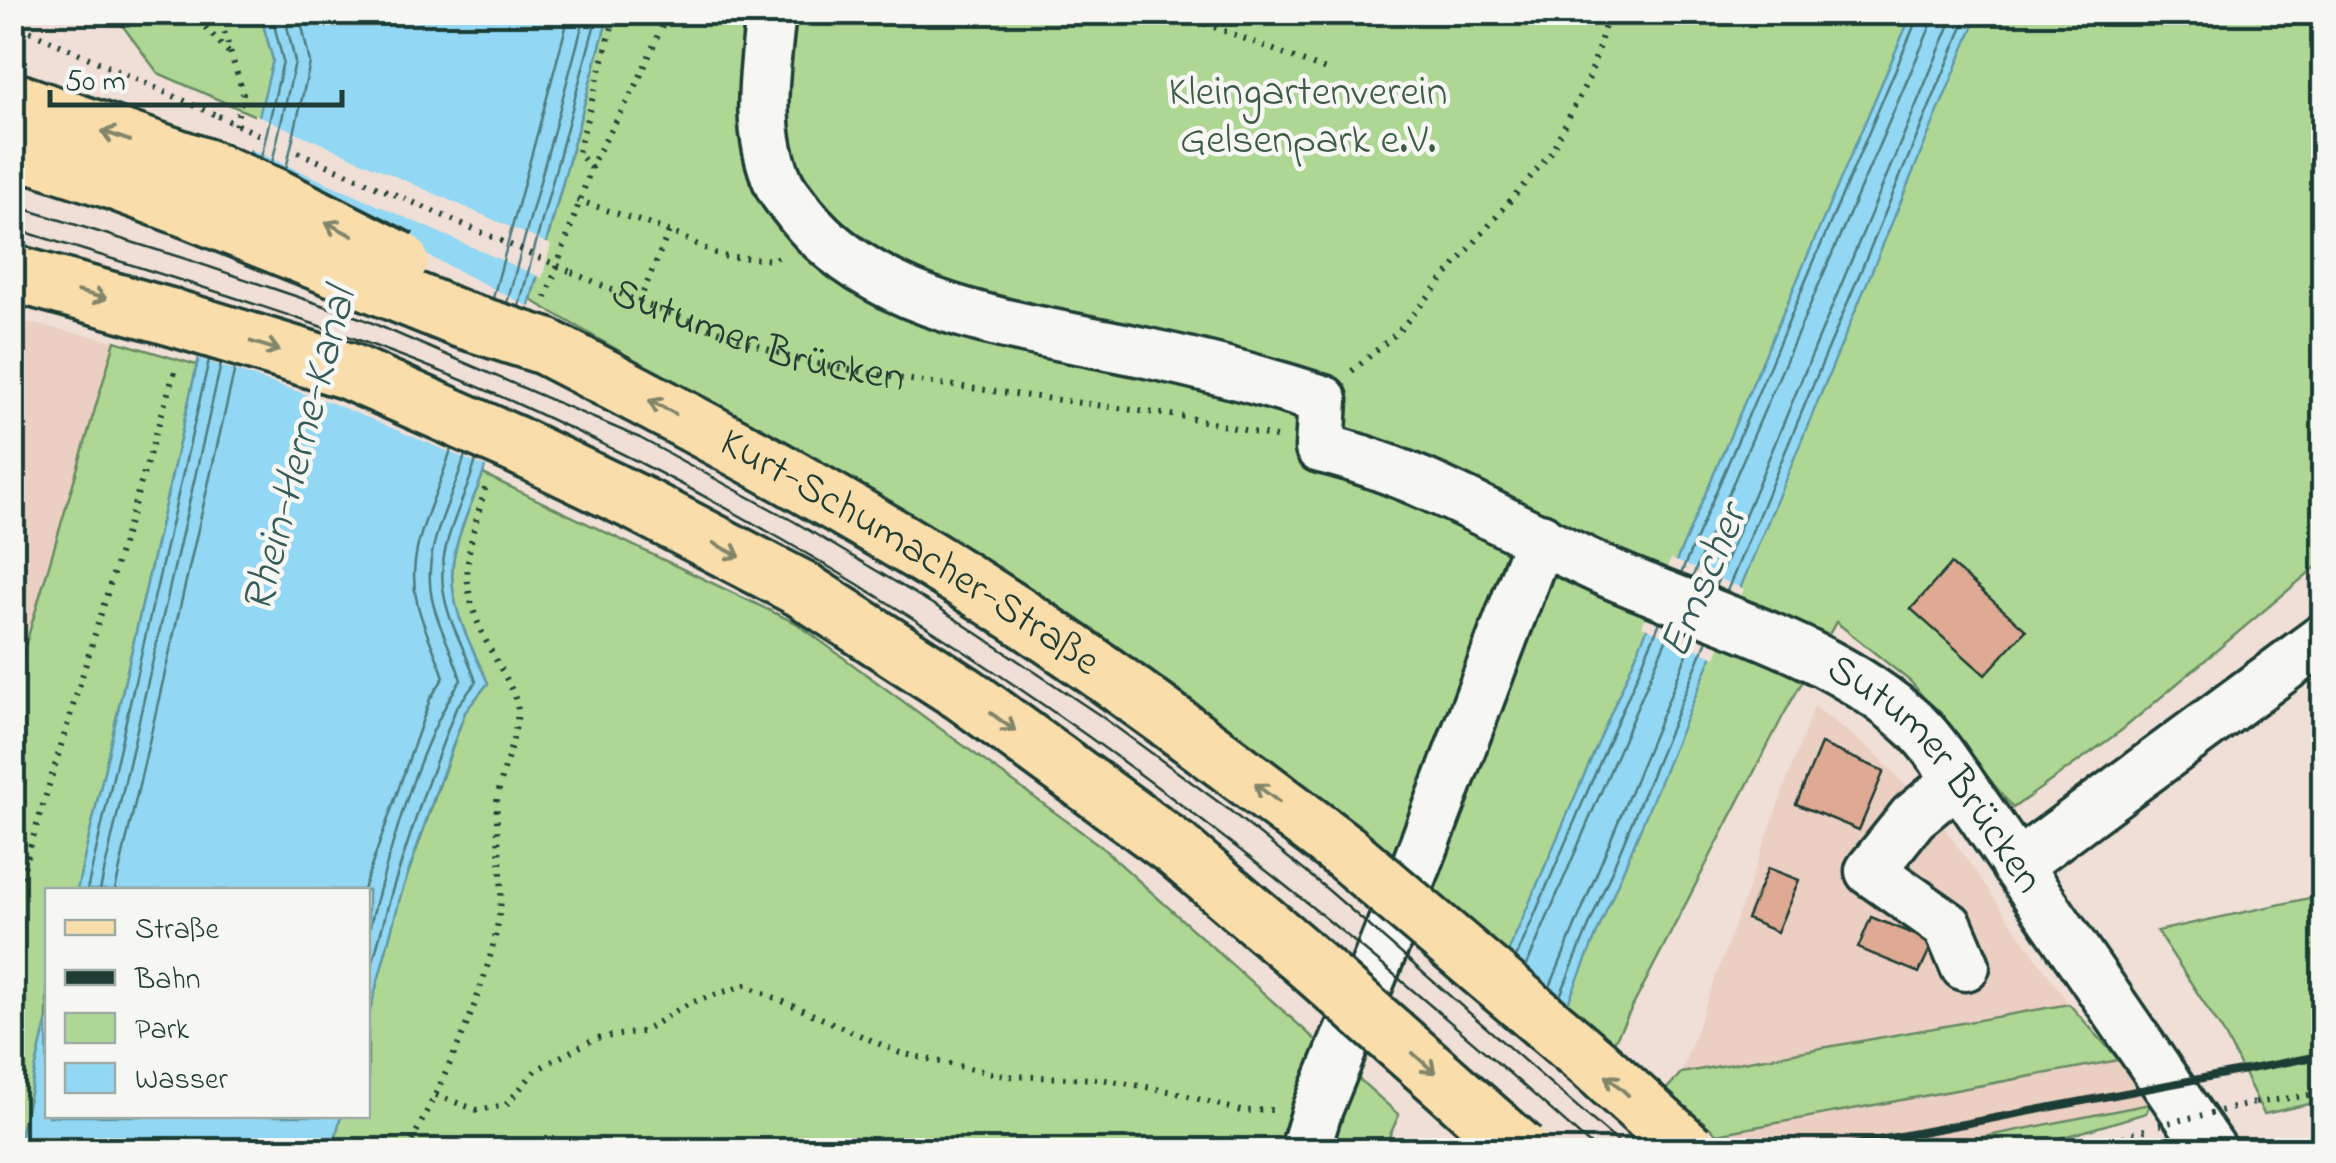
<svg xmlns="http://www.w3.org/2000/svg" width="2336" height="1163" font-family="'Indie Flower',sans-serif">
	<rect width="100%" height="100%" fill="#efdfd6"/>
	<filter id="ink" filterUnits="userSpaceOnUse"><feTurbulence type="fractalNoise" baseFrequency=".01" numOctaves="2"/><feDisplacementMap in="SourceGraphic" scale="20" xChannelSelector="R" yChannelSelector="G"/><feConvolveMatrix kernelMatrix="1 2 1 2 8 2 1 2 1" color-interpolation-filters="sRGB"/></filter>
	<g filter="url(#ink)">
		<path fill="#eacfc2" d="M13,320L115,341L13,691Z
			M1814,706L1876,754L1943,826L2069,1004L1681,1073Z
			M2119,1060L2150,1104L1917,1150H1627L1632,1140L1717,1134Z"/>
		<path fill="#afd794" stroke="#678a64" stroke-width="2.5" d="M113,13H260L273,60L260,118L158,73Z
			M609,13H2323V561L2122,730L2013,808L1911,682L1836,622L1783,716L1611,1048L976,557L531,300Z
			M115,341L197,365L77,890H48L47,1019L17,1150H12V691Z
			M483,474L796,623L1098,844L1399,1115L1383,1150H322L334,1142L341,1116H368V1018L401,894L465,712L488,683C472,647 447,604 453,563C457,533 472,503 483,474Z
			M2323,895V1101L2264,1114L2225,1035L2157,931Z
			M2069,1004L2119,1060L1717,1134L1666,1090L1681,1073Z
			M2150,1104L2146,1113L2048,1142L2034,1150H1917Z"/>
		<path fill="#92d7f3" stroke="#6499a7" stroke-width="2.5" d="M260,13H609L483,474C472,503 457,533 453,563C447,604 472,647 488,683L465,712L434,797L401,894L368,1018V890H77L197,365L273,60Z
			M1912,13H1979L1507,1150H1423Z
			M47,1019L48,1116H341L334,1142L322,1150H17Z"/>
		<path fill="#efdfd6" d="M255,114L551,245L542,278L248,148Z
			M244,163L534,309L490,469L332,403L194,357Z
			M1671,559L1744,589L1716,657L1642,626Z
			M1504,949L1572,1008L1513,1150H1442L1425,1135Z"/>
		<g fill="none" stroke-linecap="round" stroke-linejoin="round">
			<path stroke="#4d7b80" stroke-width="2.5" d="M261,158L283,61L271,12
				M272,163L295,62L284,12
				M286,169L310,63L299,12
				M493,298L570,12
				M507,303L586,12
				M519,306L598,12
				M1681,574L1920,12
				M1692,578L1931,25L1933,12
				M1715,587L1955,12
				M1727,591L1969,12
				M87,890L209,360
				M100,890L221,364
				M115,890L235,368
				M363,890L430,699L444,677C436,652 423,629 417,602C404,548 437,500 451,449
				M368,933C388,857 418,743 461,680C453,652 438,627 432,599C421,548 452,502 465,455
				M1516,958L1660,622
				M1526,967L1672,626
				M368,980L392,891L424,793L456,708L476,682C467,652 449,625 444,594C435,547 464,504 476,460
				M1550,987L1695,635
				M1560,996L1707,640"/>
		</g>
		<path fill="#dfaa93" stroke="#1f3d34" stroke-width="2.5" d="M12,409L21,411L12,444Z
			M1951,564L2026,630L1985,675L1911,609Z
			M1821,744L1884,771L1859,830L1796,804Z
			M1768,868L1799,880L1777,932L1747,919Z
			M1871,917L1933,942L1919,973L1858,948Z"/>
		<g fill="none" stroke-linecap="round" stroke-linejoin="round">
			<g stroke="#1f3d34" stroke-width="55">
				<g id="minor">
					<path id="s2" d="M771,12C765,71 754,129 779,184C784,195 794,205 801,215C881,315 1030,327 1147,353C1207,366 1265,381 1323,400L1320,448C1418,471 1507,526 1598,568C1704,616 1829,645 1916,726C1933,742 1945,762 1958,780L2212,1150"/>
					<path d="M1958,780L1913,817L1870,871L1948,926L1965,966"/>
					<path d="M2016,866L2324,638"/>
					<path d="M1305,1150L1318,1108L1417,864L1540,538"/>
				</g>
			</g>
			<g stroke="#1f3d34" stroke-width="62">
				<g id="major">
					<path d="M12,100L208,168"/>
					<path d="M12,148L107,179L187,209"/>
					<path d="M12,273L171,317"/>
					<path id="s3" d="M544,346C719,436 893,530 1057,641C1155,708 1250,780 1345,852"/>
					<path d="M514,444L641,505L800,588L964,694L1176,849L1298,953"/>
				</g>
			</g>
			<g stroke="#1f3d34" stroke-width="6" stroke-dasharray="2.5 8" stroke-linecap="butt">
				<path d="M191,12L231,55"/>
				<path d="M218,12L243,93L234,131"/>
				<path d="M1175,12L1326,70"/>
				<path d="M12,21L16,25L218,116"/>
				<path d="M591,168L578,152L616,12"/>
				<path d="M577,200L669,231L721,256L774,260L783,253"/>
				<path id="s1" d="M572,272L639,302L800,361L896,378L1185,417L1280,438"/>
				<path d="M546,298L594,160L637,84L668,12"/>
				<path d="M639,302L669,231"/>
				<path d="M1352,371L1398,332L1550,154L1590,76L1609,12"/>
				<path d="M12,907L176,367"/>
				<path d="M436,1095L477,1110L506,1105L536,1070L596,1038L642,1032L689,1003L746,985L900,1053L1005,1076L1101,1079L1174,1092L1241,1111L1272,1110"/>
				<path d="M2255,1103L2324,1093"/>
				<path d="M407,1150C443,1082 490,986 500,909C505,873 495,837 497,802C499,778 522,723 517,705C512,684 496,662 487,643C454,576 469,550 487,481"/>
				<path d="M2083,1150L2148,1129"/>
			</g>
			<use href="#minor" stroke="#f6f6f2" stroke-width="48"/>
			<use href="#major" stroke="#f9deab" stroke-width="55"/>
			<path stroke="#1f3d34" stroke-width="2.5" d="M12,205L186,259L363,319L640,438L795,522L939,608L1101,716L1228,809L1327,889L1627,1150
				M12,228C184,281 358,332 522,406C926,589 1268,855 1596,1150"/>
			<path stroke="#1f3d34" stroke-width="8" d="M1827,1150L2324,1055"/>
			<g stroke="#1f3d34" stroke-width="62" stroke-linecap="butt">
				<path id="major-bridge" d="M208,168L276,197L400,260
					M187,209L460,319L544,346
					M171,317L348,371L514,444
					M1345,852L1593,1063L1689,1150
					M1298,953L1521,1150"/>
			</g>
			<path stroke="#1f3d34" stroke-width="6" stroke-dasharray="2.5 8" stroke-linecap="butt" d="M218,116L264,137
				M298,152L572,272
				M2159,1125L2255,1103"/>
			<use href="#major-bridge" stroke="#f9deab" stroke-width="55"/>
		</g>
		<defs><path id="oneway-shaft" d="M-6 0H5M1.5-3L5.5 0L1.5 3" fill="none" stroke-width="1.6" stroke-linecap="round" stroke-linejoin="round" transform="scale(2.5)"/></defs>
		<g stroke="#81856a">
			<use href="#oneway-shaft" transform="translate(116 136) rotate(-161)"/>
			<use href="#oneway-shaft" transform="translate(339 229) rotate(-153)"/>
			<use href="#oneway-shaft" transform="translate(92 295) rotate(15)"/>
			<use href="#oneway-shaft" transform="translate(265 346) rotate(17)"/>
			<use href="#oneway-shaft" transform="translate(662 407) rotate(-153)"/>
			<use href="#oneway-shaft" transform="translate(727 550) rotate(28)"/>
			<use href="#oneway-shaft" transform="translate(1003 722) rotate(36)"/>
			<use href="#oneway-shaft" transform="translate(1267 793) rotate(-143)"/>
			<use href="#oneway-shaft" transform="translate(1424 1063) rotate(42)"/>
			<use href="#oneway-shaft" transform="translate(1617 1085) rotate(-138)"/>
		</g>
	</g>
	<g text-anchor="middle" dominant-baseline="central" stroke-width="9" stroke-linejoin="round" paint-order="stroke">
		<g font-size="42" fill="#3c5c47" stroke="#f6f6f2">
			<text x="1308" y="93">Kleingartenverein<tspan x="1308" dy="48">Gelsenpark e.V.</tspan></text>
		</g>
		<g font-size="42" fill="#1f3d34" stroke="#f6f6f2">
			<text stroke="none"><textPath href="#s1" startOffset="198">Sutumer Brücken</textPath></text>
			<text stroke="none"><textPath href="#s3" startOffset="420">Kurt-Schumacher-Straße</textPath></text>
			<text stroke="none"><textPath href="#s2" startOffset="1532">Sutumer Brücken</textPath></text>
		</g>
		<g font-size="45" font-style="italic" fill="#365c5a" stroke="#f6f6f2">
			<text transform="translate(301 451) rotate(-75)">Rhein-Herne-Kanal</text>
			<text transform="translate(1705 582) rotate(-67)">Emscher</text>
		</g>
	</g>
	<rect width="2336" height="1163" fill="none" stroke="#f6f6f2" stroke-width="50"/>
	<rect x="25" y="25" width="2286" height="1113" fill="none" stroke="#1f3d34" stroke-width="4" filter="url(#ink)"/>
	<rect x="45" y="888" width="325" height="230" fill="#f6f6f2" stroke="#a0aca6" stroke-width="2.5"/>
	<rect x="65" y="920" width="50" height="15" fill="#f9deab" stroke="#a0aca6" stroke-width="2.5"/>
	<text x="135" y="938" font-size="30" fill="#1f3d34">Straße</text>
	<rect x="65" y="970" width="50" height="15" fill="#1f3d34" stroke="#a0aca6" stroke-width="2.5"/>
	<text x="135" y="988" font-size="30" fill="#1f3d34">Bahn</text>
	<rect x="65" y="1013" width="50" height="30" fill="#afd794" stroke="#a0aca6" stroke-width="2.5"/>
	<text x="135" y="1038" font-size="30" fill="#1f3d34">Park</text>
	<rect x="65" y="1063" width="50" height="30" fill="#92d7f3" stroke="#a0aca6" stroke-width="2.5"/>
	<text x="135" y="1088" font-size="30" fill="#1f3d34">Wasser</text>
	<path d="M50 90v15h292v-15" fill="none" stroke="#1f3d34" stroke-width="5"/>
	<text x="65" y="90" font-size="30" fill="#1f3d34" stroke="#f6f6f2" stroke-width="8" paint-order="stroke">50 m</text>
</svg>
